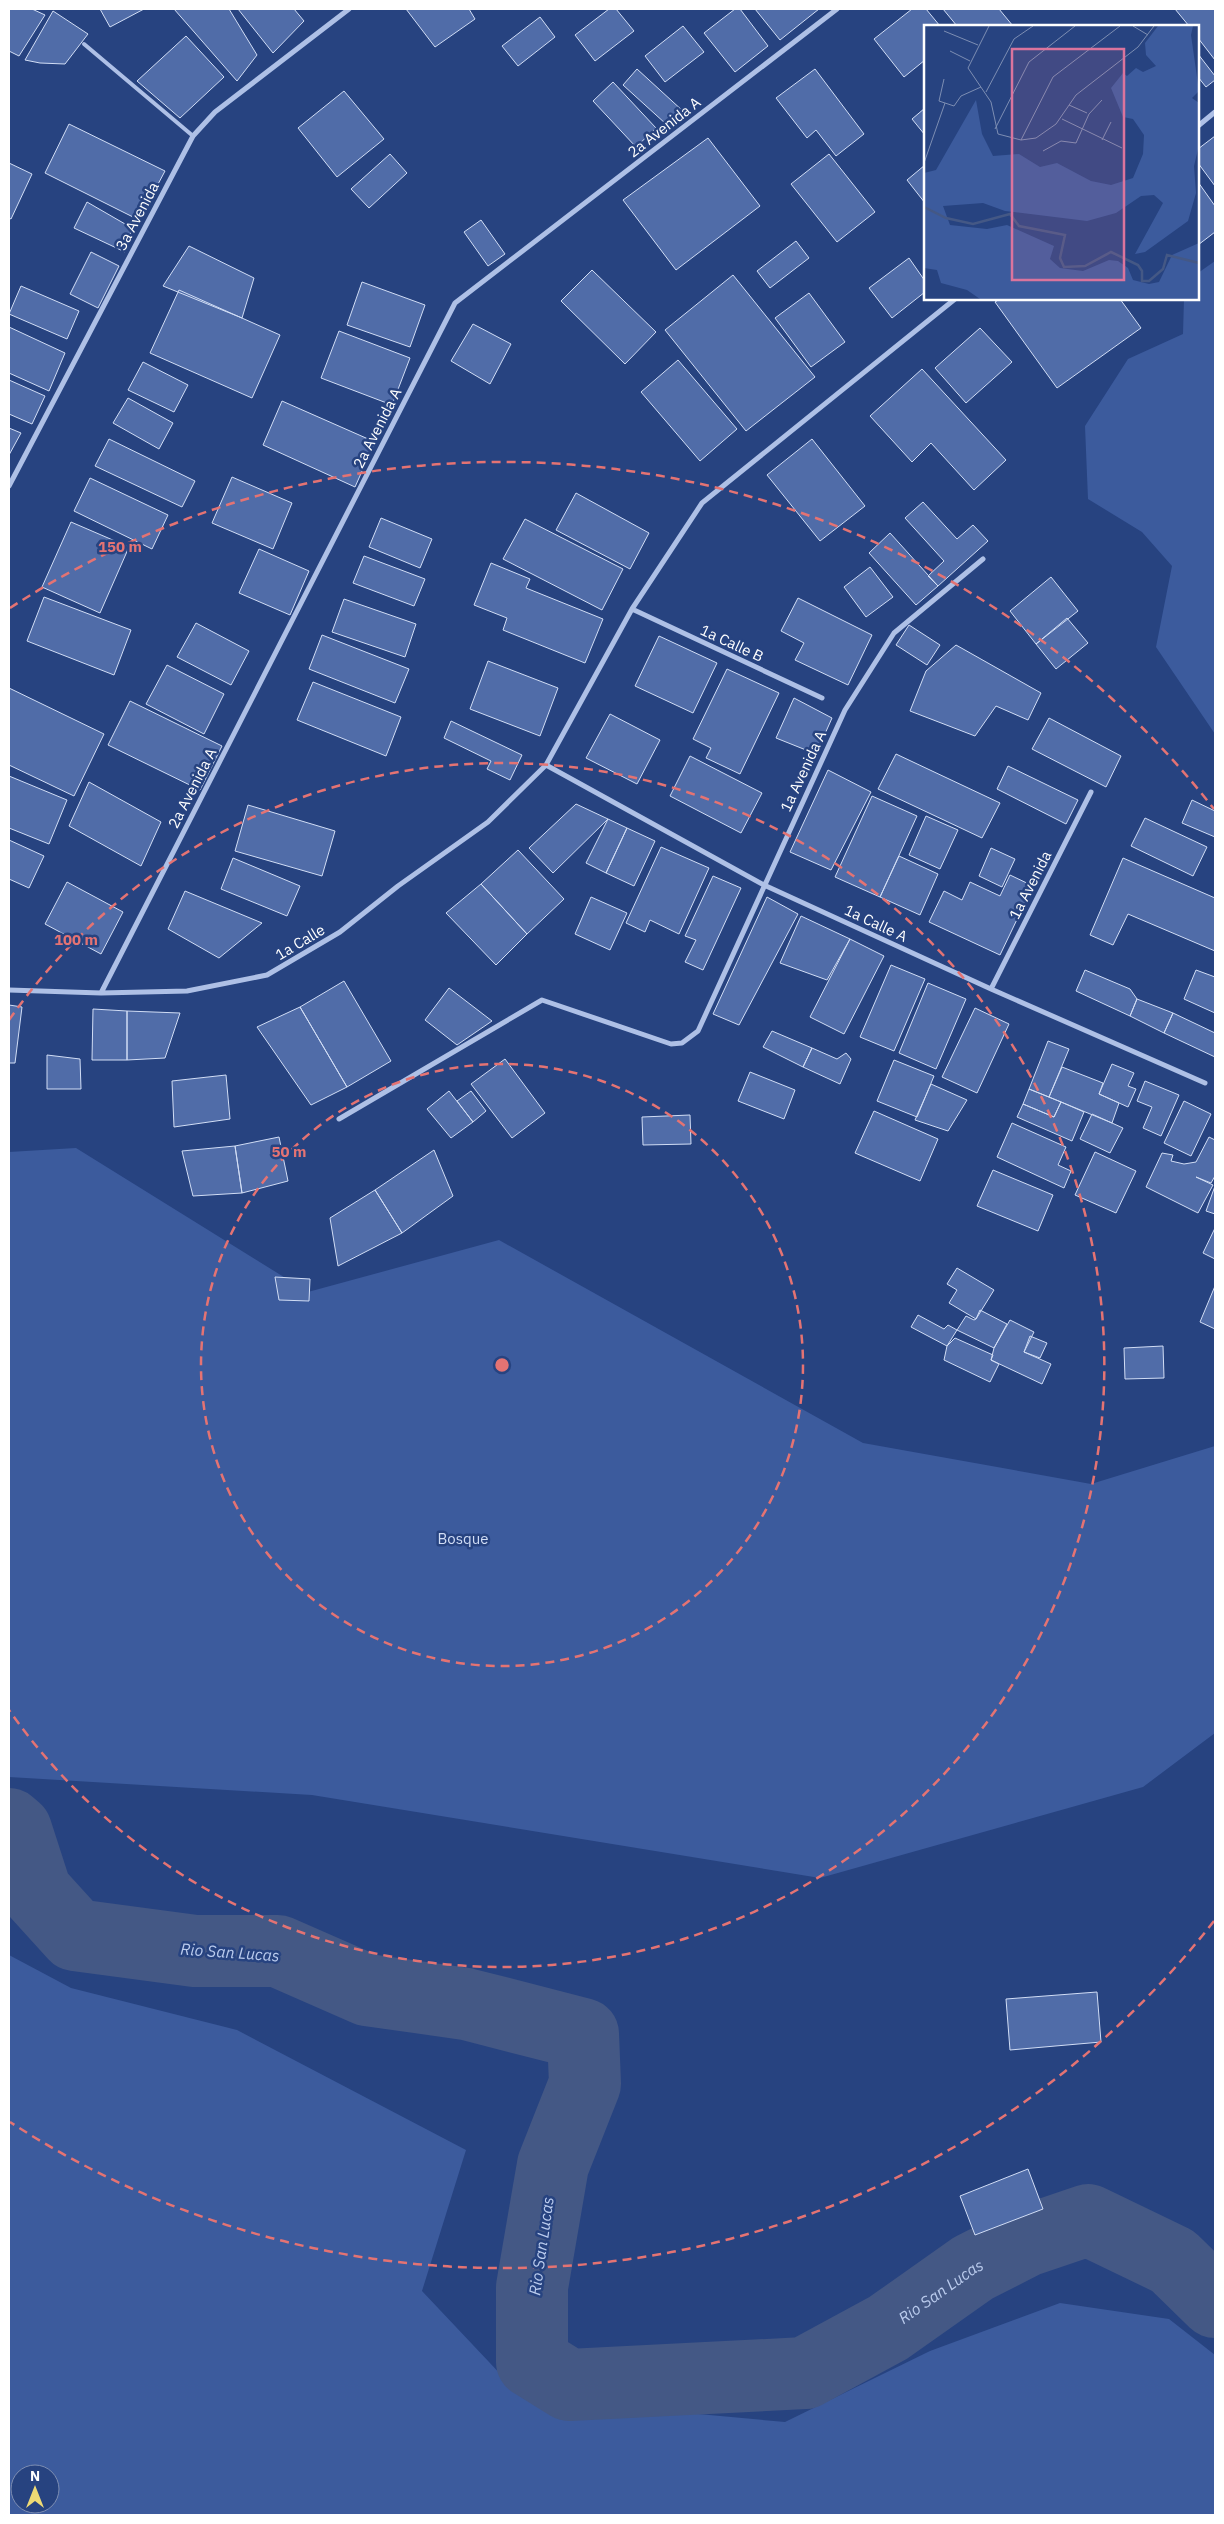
<svg xmlns="http://www.w3.org/2000/svg" width="1224" height="2524" font-family="'IBM Plex Sans',sans-serif">
	<rect width="100%" height="100%" fill="#274380"/>
	<path fill="#3c5b9d" fill-rule="evenodd" d="M1215,261V734L1156,647L1172,566L1142,532L1088,499L1085,426L1128,359L1183,334L1184,299H1198V273Z
		M76,1148L308,1292L499,1240L863,1443L1091,1484L1215,1446V1733L1143,1787L820,1878L312,1795L9,1777V1152Z
		M9,1955L71,1988L237,2030L466,2150L422,2291L523,2398L785,2422L930,2351L1060,2303L1169,2319L1215,2355V2515H9ZM20,2474H50V2504H20Z"/>
	<g fill="none" stroke-linecap="round" stroke-linejoin="round">
		<path stroke="#445885" stroke-width="72" id="s1" d="M9,1824L16,1830L36,1892L75,1935L195,1951H278L367,1990L466,2004L583,2034L585,2084L553,2165L532,2287V2362L569,2385L805,2373L888,2328L973,2268L1026,2241L1088,2220L1173,2261L1215,2302"/>
	</g>
	<path fill="#506ca8" stroke="#d1ddf5" d="M9,9H32L45,15L19,56L9,51Z
		M100,9H144L110,27Z
		M174,9H229L257,55L237,81Z
		M238,9H294L304,21L273,53Z
		M406,9H469L475,19L435,47Z
		M609,9H616L634,31L595,61L575,35Z
		M735,9H740L768,46L735,72L704,33Z
		M755,9H819L780,40Z
		M912,9H926L940,26H925V60L904,77L874,39Z
		M943,9H999L1013,26H957Z
		M1175,9H1215V60L1198,38V26H1189Z
		M53,11L88,34L65,64L40,63L25,60Z
		M540,17L555,37L518,66L502,46Z
		M683,26L704,52L665,82L645,56Z
		M186,36L224,77L180,118L137,81Z
		M1198,54L1215,76V80L1206,87L1198,77Z
		M637,69L684,112L666,124L623,85Z
		M815,69L864,134L836,156L816,130L807,138L776,98Z
		M613,82L656,128L636,147L593,101Z
		M344,91L384,139L337,177L298,128Z
		M925,108V135L912,119Z
		M69,124L165,171L139,220L45,173Z
		M1215,136V186L1198,163V149Z
		M708,138L760,206L676,270L623,200Z
		M390,154L407,173L369,208L351,189Z
		M829,154L875,212L837,242L791,184Z
		M9,163L32,174L11,219L9,218Z
		M925,165V203L907,180Z
		M1198,182L1215,206V232L1198,245Z
		M87,202L132,228L125,252L74,228Z
		M481,220L505,254L488,266L464,232Z
		M796,241L809,258L770,288L757,271Z
		M189,246L254,278L242,318L163,286Z
		M91,252L119,266L98,308L70,294Z
		M909,258L925,281V292L892,318L869,288Z
		M592,270L656,332L625,364L561,301Z
		M733,275L815,377L746,431L665,330Z
		M362,282L425,305L410,347L347,325Z
		M21,286L79,311L67,339L9,314Z
		M179,290L280,335L252,398L150,353Z
		M809,293L845,342L811,367L775,318Z
		M1000,299H1120L1141,328L1057,388L995,302Z
		M473,324L511,344L490,384L451,361Z
		M9,327L65,353L49,391L9,373Z
		M980,328L1012,362L966,403L935,368Z
		M339,331L410,358L392,405L321,378Z
		M678,360L737,429L700,461L641,392Z
		M143,362L188,385L174,412L128,390Z
		M922,369L1006,460L974,490L931,443L912,462L870,416Z
		M9,380L45,396L32,424L9,414Z
		M128,398L173,423L159,449L113,423Z
		M282,401L375,442L355,487L263,445Z
		M9,428L21,433L9,455Z
		M109,439L195,481L182,507L95,466Z
		M812,439L865,506L820,541L767,475Z
		M232,477L292,503L273,549L212,523Z
		M90,478L168,515L152,549L74,511Z
		M576,493L649,533L630,569L556,530Z
		M923,502L957,539L973,525L988,541L938,586L928,576L944,561L905,518Z
		M381,518L432,539L420,568L369,547Z
		M525,519L623,569L602,610L503,559Z
		M71,522L129,547L100,613L42,587Z
		M890,533L938,586L916,605L869,553Z
		M259,549L309,571L290,615L239,593Z
		M364,556L425,579L414,606L353,583Z
		M491,563L530,579L526,588L603,619L585,663L503,630L507,618L474,605Z
		M870,567L893,597L866,617L844,587Z
		M1051,577L1078,611L1036,644L1010,611Z
		M44,597L131,630L114,675L27,641Z
		M798,598L872,635L848,685L795,660L804,643L781,631Z
		M344,599L416,624L405,657L332,632Z
		M1067,618L1088,643L1056,669L1036,644Z
		M196,623L249,651L231,685L177,657Z
		M909,625L940,645L927,665L896,645Z
		M322,635L409,669L395,703L309,669Z
		M659,636L717,663L693,713L635,686Z
		M956,645L1041,693L1028,720L996,706L975,736L910,711L926,671Z
		M488,661L558,688L540,736L470,709Z
		M167,665L224,694L204,734L146,704Z
		M727,669L779,693L740,774L706,758L711,748L693,739Z
		M313,682L401,717L386,756L297,720Z
		M9,688L104,734L74,796L9,765Z
		M794,698L832,718L816,754L776,738Z
		M130,701L222,746L200,790L108,745Z
		M610,714L660,740L637,784L586,758Z
		M1049,718L1121,756L1106,787L1032,749Z
		M451,721L522,755L510,780L487,769L491,761L444,738Z
		M896,754L1000,803L982,838L878,789Z
		M690,756L762,793L741,833L670,796Z
		M1008,766L1078,800L1066,824L997,789Z
		M828,770L871,792L831,870L790,852Z
		M9,776L67,800L49,844L9,828Z
		M89,782L161,822L141,866L69,826Z
		M872,796L917,816L880,897L835,877Z
		M1192,800L1215,811V837L1182,823Z
		M576,804L608,819L553,873L529,848Z
		M248,805L335,831L322,876L235,851Z
		M926,816L958,830L940,869L909,855Z
		M1145,818L1207,847L1193,876L1131,846Z
		M608,819L627,828L606,873L586,863Z
		M627,828L655,841L634,886L606,873Z
		M9,840L44,856L29,888L9,879Z
		M661,847L709,868L679,934L650,920L645,932L626,923Z
		M991,848L1015,859L1002,887L979,876Z
		M518,850L564,899L527,934L481,884Z
		M899,856L938,874L920,915L880,897Z
		M233,858L300,886L287,916L221,889Z
		M1123,858L1215,898V951L1128,914L1113,945L1090,935Z
		M1010,875L1033,886L1000,955L929,922L944,891L962,900L970,882L1000,896Z
		M713,876L741,888L703,970L685,962L696,940L685,936Z
		M67,882L123,912L101,954L45,924Z
		M481,884L527,934L496,965L446,913Z
		M185,891L262,923L219,958L168,929Z
		M591,897L627,913L610,950L575,934Z
		M767,897L798,914L739,1025L713,1014Z
		M801,916L850,939L827,980L780,963Z
		M850,939L884,956L844,1034L810,1017Z
		M891,965L925,979L894,1051L860,1037Z
		M1085,970L1130,989L1137,999L1130,1016L1076,991Z
		M1196,970L1215,977V1013L1184,999Z
		M344,981L391,1061L347,1087L300,1007Z
		M928,983L966,999L936,1069L899,1053Z
		M449,988L492,1021L457,1045L425,1020Z
		M1137,999L1173,1013L1164,1033L1130,1016Z
		M9,1005L22,1007L15,1063H9Z
		M300,1007L347,1087L311,1105L257,1027Z
		M975,1008L1009,1024L977,1093L942,1077Z
		M93,1009L127,1011V1060H92Z
		M127,1011L180,1013L165,1058L127,1060Z
		M1173,1013L1215,1033V1057L1164,1033Z
		M772,1031L812,1048L803,1067L763,1047Z
		M1048,1041L1069,1049L1049,1097L1029,1089Z
		M812,1048L837,1059L846,1053L851,1059L840,1084L803,1067Z
		M47,1055L80,1059L81,1089H47Z
		M505,1059L545,1113L512,1138L471,1084Z
		M894,1060L934,1076L917,1117L877,1101Z
		M1112,1064L1134,1073L1128,1086L1136,1089L1128,1107L1099,1094Z
		M1062,1067L1103,1083L1099,1094L1119,1103L1112,1123L1049,1097Z
		M750,1072L795,1090L784,1119L738,1101Z
		M226,1075L230,1119L174,1127L172,1081Z
		M1145,1081L1179,1095L1161,1136L1143,1128L1152,1107L1137,1101Z
		M931,1084L967,1100L948,1131L915,1120Z
		M1029,1089L1061,1102L1054,1117L1023,1104Z
		M449,1091L473,1122L451,1138L427,1109Z
		M471,1091L486,1111L473,1122L457,1101Z
		M1184,1101L1211,1114L1191,1156L1164,1143Z
		M1061,1102L1084,1112L1072,1141L1017,1117L1023,1104L1054,1117Z
		M874,1111L938,1139L920,1181L855,1153Z
		M1092,1114L1123,1128L1110,1153L1080,1139Z
		M690,1115L691,1144L643,1145L642,1117Z
		M1012,1123L1066,1147L1058,1165L1071,1171L1064,1188L997,1157Z
		M279,1137L288,1181L242,1193L235,1146Z
		M1209,1137L1215,1140V1176L1211,1183L1196,1177L1213,1185L1198,1213L1146,1187L1162,1153L1173,1155L1171,1161L1184,1164L1196,1162Z
		M235,1146L242,1193L193,1196L182,1151Z
		M434,1150L453,1196L402,1233L375,1190Z
		M1095,1152L1136,1171L1116,1213L1075,1195Z
		M993,1170L1053,1195L1038,1231L977,1206Z
		M1215,1186V1214L1206,1211Z
		M375,1190L402,1233L338,1266L330,1218Z
		M1215,1228V1259L1203,1253Z
		M957,1268L994,1290L976,1319L949,1303L957,1290L947,1284Z
		M275,1277L310,1279L309,1301L279,1300Z
		M1215,1286V1329L1200,1322Z
		M980,1310L1007,1324L994,1348L957,1330L966,1316L974,1320L976,1319Z
		M918,1315L944,1329L948,1325L957,1330L947,1346L911,1327Z
		M1010,1320L1034,1332L1024,1352L1051,1364L1042,1384L991,1360L994,1348Z
		M1030,1336L1047,1343L1040,1358L1024,1352Z
		M955,1338L993,1355L991,1360L999,1364L990,1382L944,1360L947,1346Z
		M1163,1346L1164,1378L1125,1379L1124,1348Z
		M1097,1992L1101,2042L1010,2050L1006,1999Z
		M1028,2169L1043,2209L975,2235L960,2196Z"/>
	<g fill="none" stroke-linecap="round" stroke-linejoin="round">
		<path stroke="#aec0e6" stroke-width="4" d="M84,44L193,136"/>
		<path stroke="#aec0e6" stroke-width="5" d="M1198,126L1215,112
			M9,486L193,136L215,112L349,9
			M632,609L822,698
			M546,765L764,885L991,989L1205,1083
			M991,989L1091,792
			M9,990L101,993L187,991L267,975L340,932L398,886L488,822L546,765L632,609L702,503L955,299
			M101,993L455,303L837,9
			M339,1119L542,1000L671,1044L682,1043L698,1031L845,710L894,633L983,559"/>
	</g>
	<g fill="none" stroke="#e47373" stroke-width="2.5" stroke-dasharray="9 6">
		<circle cx="502" cy="1365" r="301"/>
		<path d="M9 1020A602 602 0 1 1 9 1710"/>
		<path d="M1214 1921A903 903 0 0 1 10 2122M10 608A903 903 0 0 1 1214 809"/>
	</g>
	<g text-anchor="middle" dominant-baseline="central" stroke-width="5" stroke-linejoin="round" paint-order="stroke">
		<g font-size="15" fill="#fff" stroke="#274380">
			<text transform="translate(664 127) rotate(-38)">2a Avenida A</text>
			<text transform="translate(137 216) rotate(-62)">3a Avenida</text>
			<text transform="translate(377 428) rotate(-63)">2a Avenida A</text>
			<text transform="translate(732 643) rotate(25)">1a Calle B</text>
			<text transform="translate(803 771) rotate(-65)">1a Avenida A</text>
			<text transform="translate(192 788) rotate(-63)">2a Avenida A</text>
			<text transform="translate(1030 885) rotate(-63)">1a Avenida</text>
			<text transform="translate(876 923) rotate(25)">1a Calle A</text>
			<text transform="translate(300 942) rotate(-31)">1a Calle</text>
		</g>
		<g font-size="15" fill="#d1ddf5" stroke="#274380">
			<text x="463" y="1538">Bosque</text>
		</g>
		<g font-size="16" font-style="italic" fill="#bacbed" stroke="#274380">
			<text transform="translate(230 1952) rotate(4)">Rio San Lucas</text>
			<text transform="translate(541 2246) rotate(-82)">Rio San Lucas</text>
			<text stroke="none"><textPath href="#s1" startOffset="1429">Rio San Lucas</textPath></text>
		</g>
	</g>
	<g transform="translate(924 25)">
		<rect width="275" height="275" fill="#274380"/>
		<path d="M234,1H269L267,10L275,66L268,73L275,78V120L270,141L272,168L264,196L221,227L211,229L239,178L230,170L217,171L192,188L163,196L81,186L59,178L19,181L26,200L63,204L83,200L130,221L126,234L136,243L159,246L185,235L194,236L204,243L209,255L225,259L235,257L248,230L275,218V274H56L43,265L17,258L13,245L0,243V148L12,145L52,75L58,109L69,131L95,129L116,142L133,138L167,156L187,160L209,153L219,129L220,110L209,94L199,92L187,63L199,48L203,51L212,43L219,47L232,41L222,30L221,18Z" fill="#3c5b9d"/>
		<path fill="none" stroke="#445885" stroke-width="2.5" d="M0,182L22,193L49,199L86,189L95,201L141,210L136,233L140,242L161,241L187,227L214,240L218,246V256H225L239,244L243,230L275,238"/>
		<path fill="none" stroke="#7d8eb3" stroke-width="1" d="M65,1L44,43L67,77L74,109L97,115L112,113L132,99L152,70L214,22L230,1M209,1L224,10M20,6L54,20M26,26L46,36M20,54L15,76L21,78M62,67L90,14L109,1M145,80L163,88M138,94L198,123M71,104L105,37L151,1M97,115L129,52L196,1M178,115L187,97M119,126L137,116L152,118L165,89L178,75M0,138L21,78L30,81L37,71L57,62"/>
		<path fill="#da749d" fill-opacity="0.15" stroke="#da749d" stroke-width="2.5" d="M88,24H200V255H88Z"/>
		<rect width="275" height="275" fill="none" stroke="#fff" stroke-width="2.5"/>
	</g>
	<circle cx="502" cy="1365" r="8" fill="#e47373" stroke="#274380" stroke-width="2.5"/>
	<g font-size="15" text-anchor="middle" font-weight="bold" fill="#e47373" stroke="#274380" stroke-width="5" stroke-linejoin="round" paint-order="stroke">
		<text x="120" y="552">150 m</text>
		<text x="76" y="945">100 m</text>
		<text x="289" y="1157">50 m</text>
	</g>
	<rect width="1224" height="2524" fill="none" stroke="#ffffff" stroke-width="20"/>
	<g transform="translate(35 2489)"><circle r="24" fill="#274380" stroke="#7d8eb3"/>
	<path d="M0-4L9 19L0 12L-9 19Z" fill="#eeda74"/>
	<text y="-8" font-size="14" font-weight="bold" text-anchor="middle" fill="#ffffff">N</text>
	</g>
</svg>
